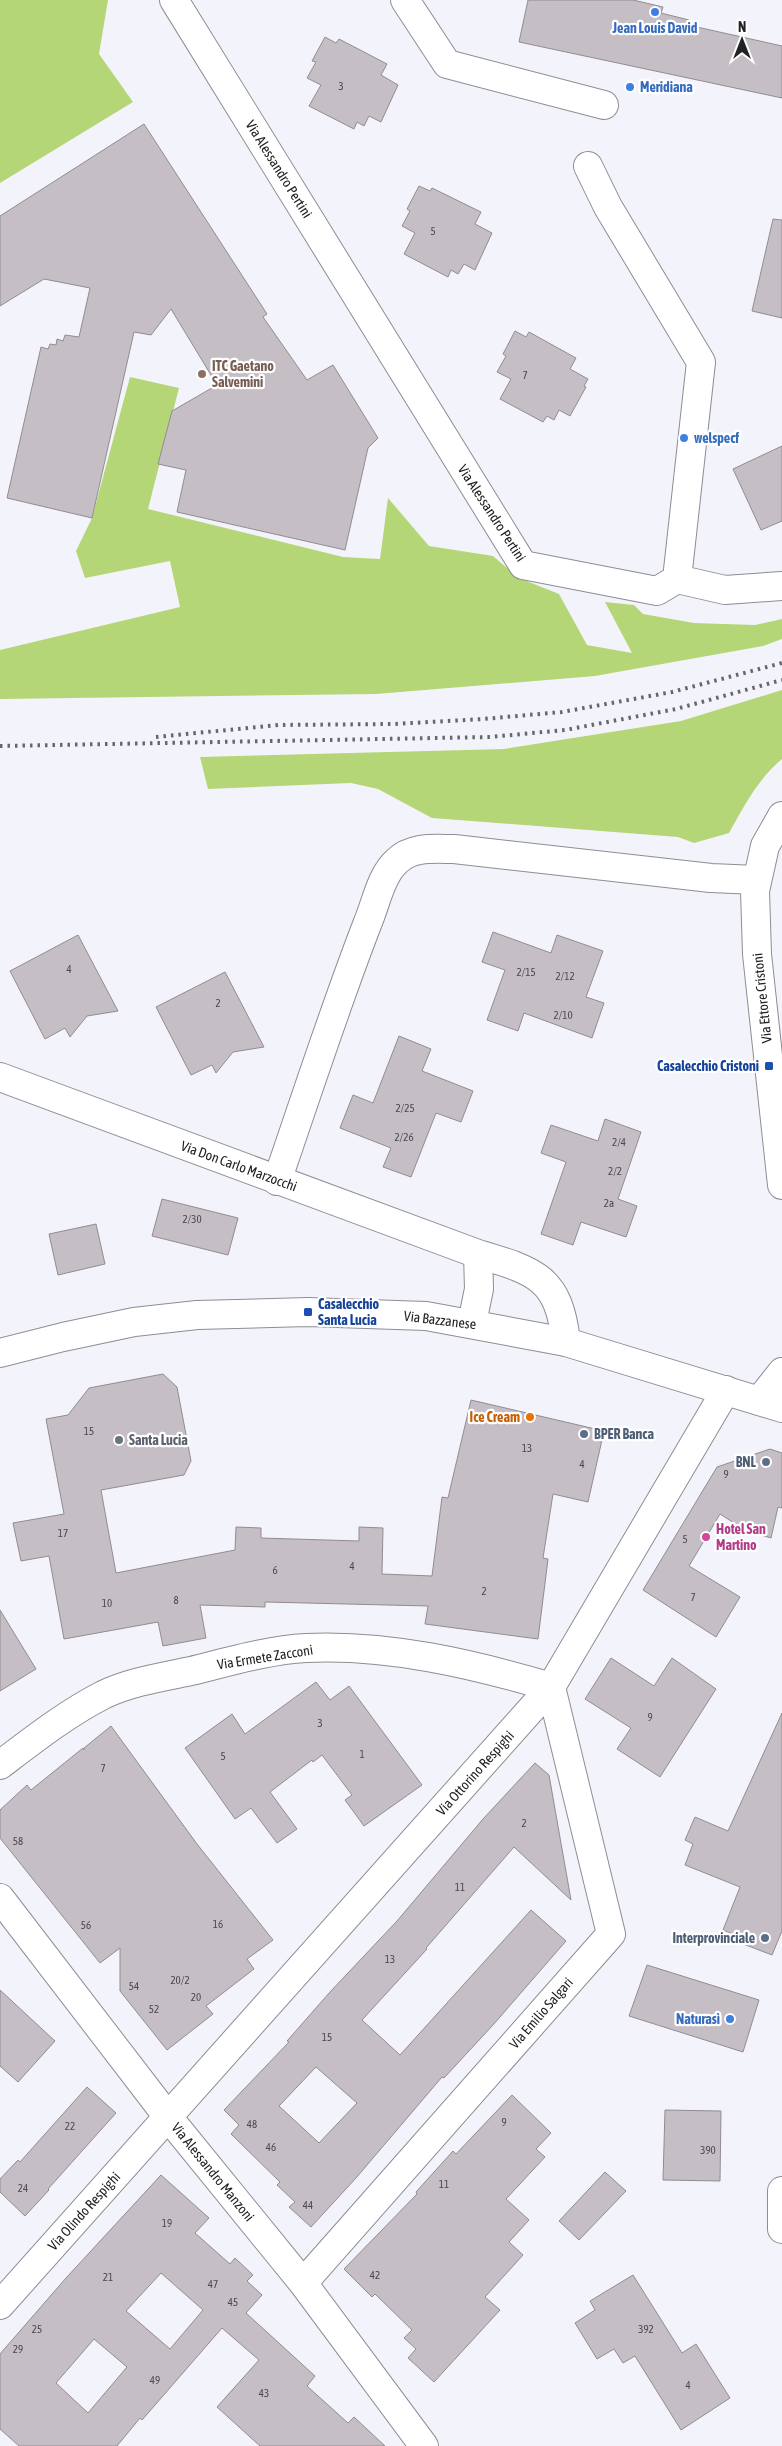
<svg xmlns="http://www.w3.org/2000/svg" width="782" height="2446" font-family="'Asap Condensed',sans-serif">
	<rect width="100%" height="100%" fill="#f3f4fb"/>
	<path fill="#b5d676" d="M0,0H108L99,54L133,102L0,183Z
		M130,377L179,388L148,509L343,557L380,559L388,498L429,546L493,556L519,578L559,594L587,645L632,653L605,602L634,605L643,614L694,623L755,625L782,619V639L763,646L595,676L376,694L0,699V650L180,607L170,561L85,578L76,551L92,518Z
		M782,690V759C758,779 744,806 729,833L694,843L678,837L432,818L378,789L351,783L208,789L200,757L504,749L681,721Z"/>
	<path fill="#c5bfc5" stroke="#928c91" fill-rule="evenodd" d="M528,0H633L663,7L661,13L689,20L688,25L782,46V98L519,42Z
		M325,37L336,43L339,39L387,64L381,75L398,85L381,122L369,116L364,126L357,122L354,129L309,106L321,85L307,78L316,62L312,61Z
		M144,124L267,314L263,317L307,380L333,365L378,438L368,448L345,550L177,512L186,470L158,464L172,411L217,385L171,309L151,335L134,332L92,518L7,498L41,347L48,349L50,344L56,345L57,339L63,341L65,335L79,337L90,288L44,279L0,306V216Z
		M419,186L430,191L432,188L481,212L475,224L492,233L475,270L464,264L458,274L451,270L448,277L404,254L415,233L402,226L410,211L407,209Z
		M773,219L782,220V318L752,311Z
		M515,331L526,337L529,332L576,358L570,369L588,379L584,386L586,387L570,416L559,410L554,420L547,416L543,422L500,399L511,379L497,372L506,356L503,354Z
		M782,446V521L761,530L733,469Z
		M493,932L551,953L557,935L603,951L586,997L604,1003L592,1038L524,1013L518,1031L487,1020L505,970L482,962Z
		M78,935L118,1011L87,1016L70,1037L65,1028L45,1039L10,971Z
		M225,972L264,1047L233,1052L216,1073L212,1065L191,1075L156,1007Z
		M399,1036L431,1049L422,1071L473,1091L461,1122L436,1113L411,1177L383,1167L391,1148L340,1128L353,1095L373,1103Z
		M605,1119L641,1132L618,1199L637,1206L626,1237L581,1222L573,1245L541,1234L566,1162L541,1153L551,1125L598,1141Z
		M162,1199L238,1218L228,1255L152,1236Z
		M96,1224L105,1264L58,1275L49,1234Z
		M163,1374L177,1387L191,1461L184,1475L101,1490L116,1573L235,1550L236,1527L261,1528V1538L359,1541V1527L383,1528L382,1574L432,1576L442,1497L448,1498L471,1400L604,1431L588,1502L553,1494L543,1558L548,1559L538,1639L425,1624L428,1606L265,1602V1607L200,1605L206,1638L163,1646L158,1622L64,1639L49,1556L21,1561L13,1523L64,1514L46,1419L68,1415L89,1388Z
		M770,1449L782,1453V1508L778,1507L771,1538L745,1530L720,1514L689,1566L740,1597L716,1637L643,1590L717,1467Z
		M0,1610L36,1669L0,1691Z
		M611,1658L654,1686L672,1658L716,1689L660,1777L617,1749L631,1728L585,1699Z
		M316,1682L330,1700L349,1686L422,1785L364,1826L345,1800L352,1795L322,1755L313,1762L312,1760L270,1792L297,1829L277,1843L251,1808L235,1819L185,1748L232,1714L245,1734Z
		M782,1713V1931L772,1955L738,1942L740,1937L723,1930L740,1887L685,1865L693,1844L685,1840L695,1817L728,1831Z
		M111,1726L197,1844L273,1940L247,1959L254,1969L206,2006L213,2014L167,2050L120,1991V1948L100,1963L0,1838V1810L27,1785L31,1790L83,1748L84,1750V1748Z
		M535,1763L549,1775L571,1900L514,1847L426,1948L427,1949L362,2020L400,2055L531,1910L566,1941L493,2025L444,2078L442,2077L356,2178L311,2227L289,2207L295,2202L277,2185L280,2182L231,2134L239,2125L224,2110L289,2042L287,2041L330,1992L397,1921L483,1819ZM316,2067L357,2103L319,2143L279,2106Z
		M647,1965L759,2000L743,2052L629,2016Z
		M0,1990L55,2041L18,2082L0,2066Z
		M87,2087L116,2113L48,2189L49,2190L25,2216L0,2192V2179L18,2160L20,2162Z
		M512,2095L551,2133L536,2149L545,2157L506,2199L529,2220L509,2242L523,2255L485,2297L500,2310L434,2382L408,2358L416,2349L404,2338L412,2330L375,2294L372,2297L344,2269L417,2194L416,2192L453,2151L456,2154Z
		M665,2110L721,2111L720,2181L663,2180Z
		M605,2172L626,2191L579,2240L559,2221Z
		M161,2175L209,2218L195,2233L230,2264L235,2258L253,2275L247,2281L262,2295L246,2313L315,2376L307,2386L348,2423L354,2417L385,2446H260L217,2407L259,2360L222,2328L142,2420L140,2418L117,2446H19L0,2429V2354L66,2278ZM161,2273L203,2310L170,2349L126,2311ZM94,2339L127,2367L88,2413L56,2383Z
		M633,2275L682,2353L696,2344L730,2398L681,2430L635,2356L623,2363L614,2349L597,2359L575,2323L595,2310L590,2301Z"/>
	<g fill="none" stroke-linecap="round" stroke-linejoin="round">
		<g stroke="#8d8d94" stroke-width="30">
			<path id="minor" d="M174,0L523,565L657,591L677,579L701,362L608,207L588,166
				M405,0L447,64L604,105
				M677,579L725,590L782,586
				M782,816L765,846L755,891L757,954L782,1185
				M0,1077L478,1254
				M277,1181C307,1094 335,1007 368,922C376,903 381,875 397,861C412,846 435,849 454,849L711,878L756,880
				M472,1323L479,1289L478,1254C535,1271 559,1277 566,1342
				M759,1401L782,1372
				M0,1765C33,1740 66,1714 103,1695C130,1682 162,1677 191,1671C228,1662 268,1650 306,1648C388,1644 473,1664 551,1687
				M0,1898L168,2117L303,2283L424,2446
				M303,2283L611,1934L551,1687
				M0,2305L551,1687L726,1390"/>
		</g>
		<g stroke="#8d8d94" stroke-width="30">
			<path id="secondary" d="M0,1353L63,1337L134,1322L197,1315L308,1312L426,1316L566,1342L782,1408"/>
		</g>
		<g stroke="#8d8d94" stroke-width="30">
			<path id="primary" d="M782,2191V2229"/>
		</g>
		<use href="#minor" stroke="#fff" stroke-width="28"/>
		<use href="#secondary" stroke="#fff" stroke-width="28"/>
		<use href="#primary" stroke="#fff" stroke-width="28"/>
		<path stroke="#66666b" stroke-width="4" stroke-dasharray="2.5 5" stroke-linecap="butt" d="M156,737L278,725L394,724L483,719L562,712L672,692L782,663
			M0,746L490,737L565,730L676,709L782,680"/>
	</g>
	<g fill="#3f7fe0" stroke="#fff" stroke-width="2">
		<circle cx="655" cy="12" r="5"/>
		<circle cx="630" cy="87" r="5"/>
		<circle cx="684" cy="438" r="5"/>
		<circle cx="730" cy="2019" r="5"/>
	</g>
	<circle fill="#8d6e63" stroke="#fff" stroke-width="2" cx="202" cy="374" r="5"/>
	<g fill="#1a4fb4" stroke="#fff" stroke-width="2">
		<rect x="764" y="1061" width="10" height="10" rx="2.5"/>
		<rect x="303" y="1307" width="10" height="10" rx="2.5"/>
	</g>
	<circle fill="#e8710a" stroke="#fff" stroke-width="2" cx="530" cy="1417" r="5"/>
	<g fill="#5c6f8a" stroke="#fff" stroke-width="2">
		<circle cx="584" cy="1434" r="5"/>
		<circle cx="766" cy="1462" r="5"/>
		<circle cx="765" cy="1938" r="5"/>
	</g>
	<circle fill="#6b7280" stroke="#fff" stroke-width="2" cx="119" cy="1440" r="5"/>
	<circle fill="#d1479c" stroke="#fff" stroke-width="2" cx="706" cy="1537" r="5"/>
	<g text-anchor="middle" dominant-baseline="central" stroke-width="4.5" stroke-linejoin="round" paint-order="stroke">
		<g font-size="11" fill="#4b494d">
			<text x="341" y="86">3</text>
			<text x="433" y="231">5</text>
			<text x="525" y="375">7</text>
			<text x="69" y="969">4</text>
			<text x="526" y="972">2/15</text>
			<text x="565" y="976">2/12</text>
			<text x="218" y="1003">2</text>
			<text x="563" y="1015">2/10</text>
			<text x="405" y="1108">2/25</text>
			<text x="404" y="1137">2/26</text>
			<text x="619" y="1142">2/4</text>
			<text x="615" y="1171">2/2</text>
			<text x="609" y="1203">2a</text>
			<text x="192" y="1219">2/30</text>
			<text x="89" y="1431">15</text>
			<text x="527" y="1448">13</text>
			<text x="582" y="1464">4</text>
			<text x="726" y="1474">9</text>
			<text x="63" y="1533">17</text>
			<text x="685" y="1539">5</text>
			<text x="352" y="1566">4</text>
			<text x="275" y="1570">6</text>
			<text x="484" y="1591">2</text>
			<text x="693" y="1597">7</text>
			<text x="176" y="1600">8</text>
			<text x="107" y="1603">10</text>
			<text x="650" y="1717">9</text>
			<text x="320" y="1723">3</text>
			<text x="362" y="1754">1</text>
			<text x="223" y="1756">5</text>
			<text x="103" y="1768">7</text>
			<text x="524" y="1823">2</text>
			<text x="18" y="1841">58</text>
			<text x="460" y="1887">11</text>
			<text x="218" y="1924">16</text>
			<text x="86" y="1925">56</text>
			<text x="390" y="1959">13</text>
			<text x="180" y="1980">20/2</text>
			<text x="134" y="1986">54</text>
			<text x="196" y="1997">20</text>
			<text x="154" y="2009">52</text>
			<text x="327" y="2037">15</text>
			<text x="504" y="2122">9</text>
			<text x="252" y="2124">48</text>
			<text x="70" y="2126">22</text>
			<text x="271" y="2147">46</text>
			<text x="708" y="2150">390</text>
			<text x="444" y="2184">11</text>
			<text x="23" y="2188">24</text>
			<text x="308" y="2205">44</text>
			<text x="167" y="2223">19</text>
			<text x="375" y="2275">42</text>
			<text x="108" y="2277">21</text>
			<text x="213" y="2284">47</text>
			<text x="233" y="2302">45</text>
			<text x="37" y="2329">25</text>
			<text x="646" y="2329">392</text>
			<text x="18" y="2349">29</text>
			<text x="155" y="2380">49</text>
			<text x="688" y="2385">4</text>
			<text x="264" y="2393">43</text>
		</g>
		<g font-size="14" font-weight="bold" fill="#366cbe" stroke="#fff" text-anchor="start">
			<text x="655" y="28" text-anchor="middle">Jean Louis David</text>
			<text x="640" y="87">Meridiana</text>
			<text x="694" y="438">welspecf</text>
			<text x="720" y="2019" text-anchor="end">Naturasì</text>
		</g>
		<g font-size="14" fill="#222225" stroke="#fff">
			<text transform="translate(279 169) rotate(58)">Via Alessandro Pertini</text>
			<text transform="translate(492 513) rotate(57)">Via Alessandro Pertini</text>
			<text transform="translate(762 998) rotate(-96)">Via Ettore Cristoni</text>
			<text transform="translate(239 1166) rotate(20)">Via Don Carlo Marzocchi</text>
			<text transform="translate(440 1320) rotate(7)">Via Bazzanese</text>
			<text transform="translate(265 1657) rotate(-9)">Via Ermete Zacconi</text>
			<text transform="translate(475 1773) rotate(-48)">Via Ottorino Respighi</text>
			<text transform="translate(541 2013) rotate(-49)">Via Emilio Salgari</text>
			<text transform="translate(213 2172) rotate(51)">Via Alessandro Manzoni</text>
			<text transform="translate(84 2211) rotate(-48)">Via Olindo Respighi</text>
		</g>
		<g font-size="14" font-weight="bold" fill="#785e54" stroke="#fff" text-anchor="start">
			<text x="212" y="366">ITC Gaetano<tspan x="212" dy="16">Salvemini</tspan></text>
		</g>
		<g font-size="14" font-weight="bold" fill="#164399" stroke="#fff" text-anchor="end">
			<text x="759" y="1066">Casalecchio Cristoni</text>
			<text x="318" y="1304" text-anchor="start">Casalecchio<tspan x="318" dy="16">Santa Lucia</tspan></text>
		</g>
		<g font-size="14" font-weight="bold" fill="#c56008" stroke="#fff" text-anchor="end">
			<text x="520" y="1417">Ice Cream</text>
		</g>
		<g font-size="14" font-weight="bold" fill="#4e5e75" stroke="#fff" text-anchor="end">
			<text x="594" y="1434" text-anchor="start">BPER Banca</text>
			<text x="756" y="1462">BNL</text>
			<text x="755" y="1938">Interprovinciale</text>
		</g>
		<g font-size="14" font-weight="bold" fill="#5b616d" stroke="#fff" text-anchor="start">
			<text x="129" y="1440">Santa Lucia</text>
		</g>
		<g font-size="14" font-weight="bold" fill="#b23c85" stroke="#fff" text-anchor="start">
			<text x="716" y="1529">Hotel San<tspan x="716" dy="16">Martino</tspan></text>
		</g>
	</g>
	<g transform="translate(742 40)" stroke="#ffffff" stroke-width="4" paint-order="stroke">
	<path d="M0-4L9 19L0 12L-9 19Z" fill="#222225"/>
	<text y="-8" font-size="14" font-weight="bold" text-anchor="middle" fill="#222225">N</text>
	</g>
</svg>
